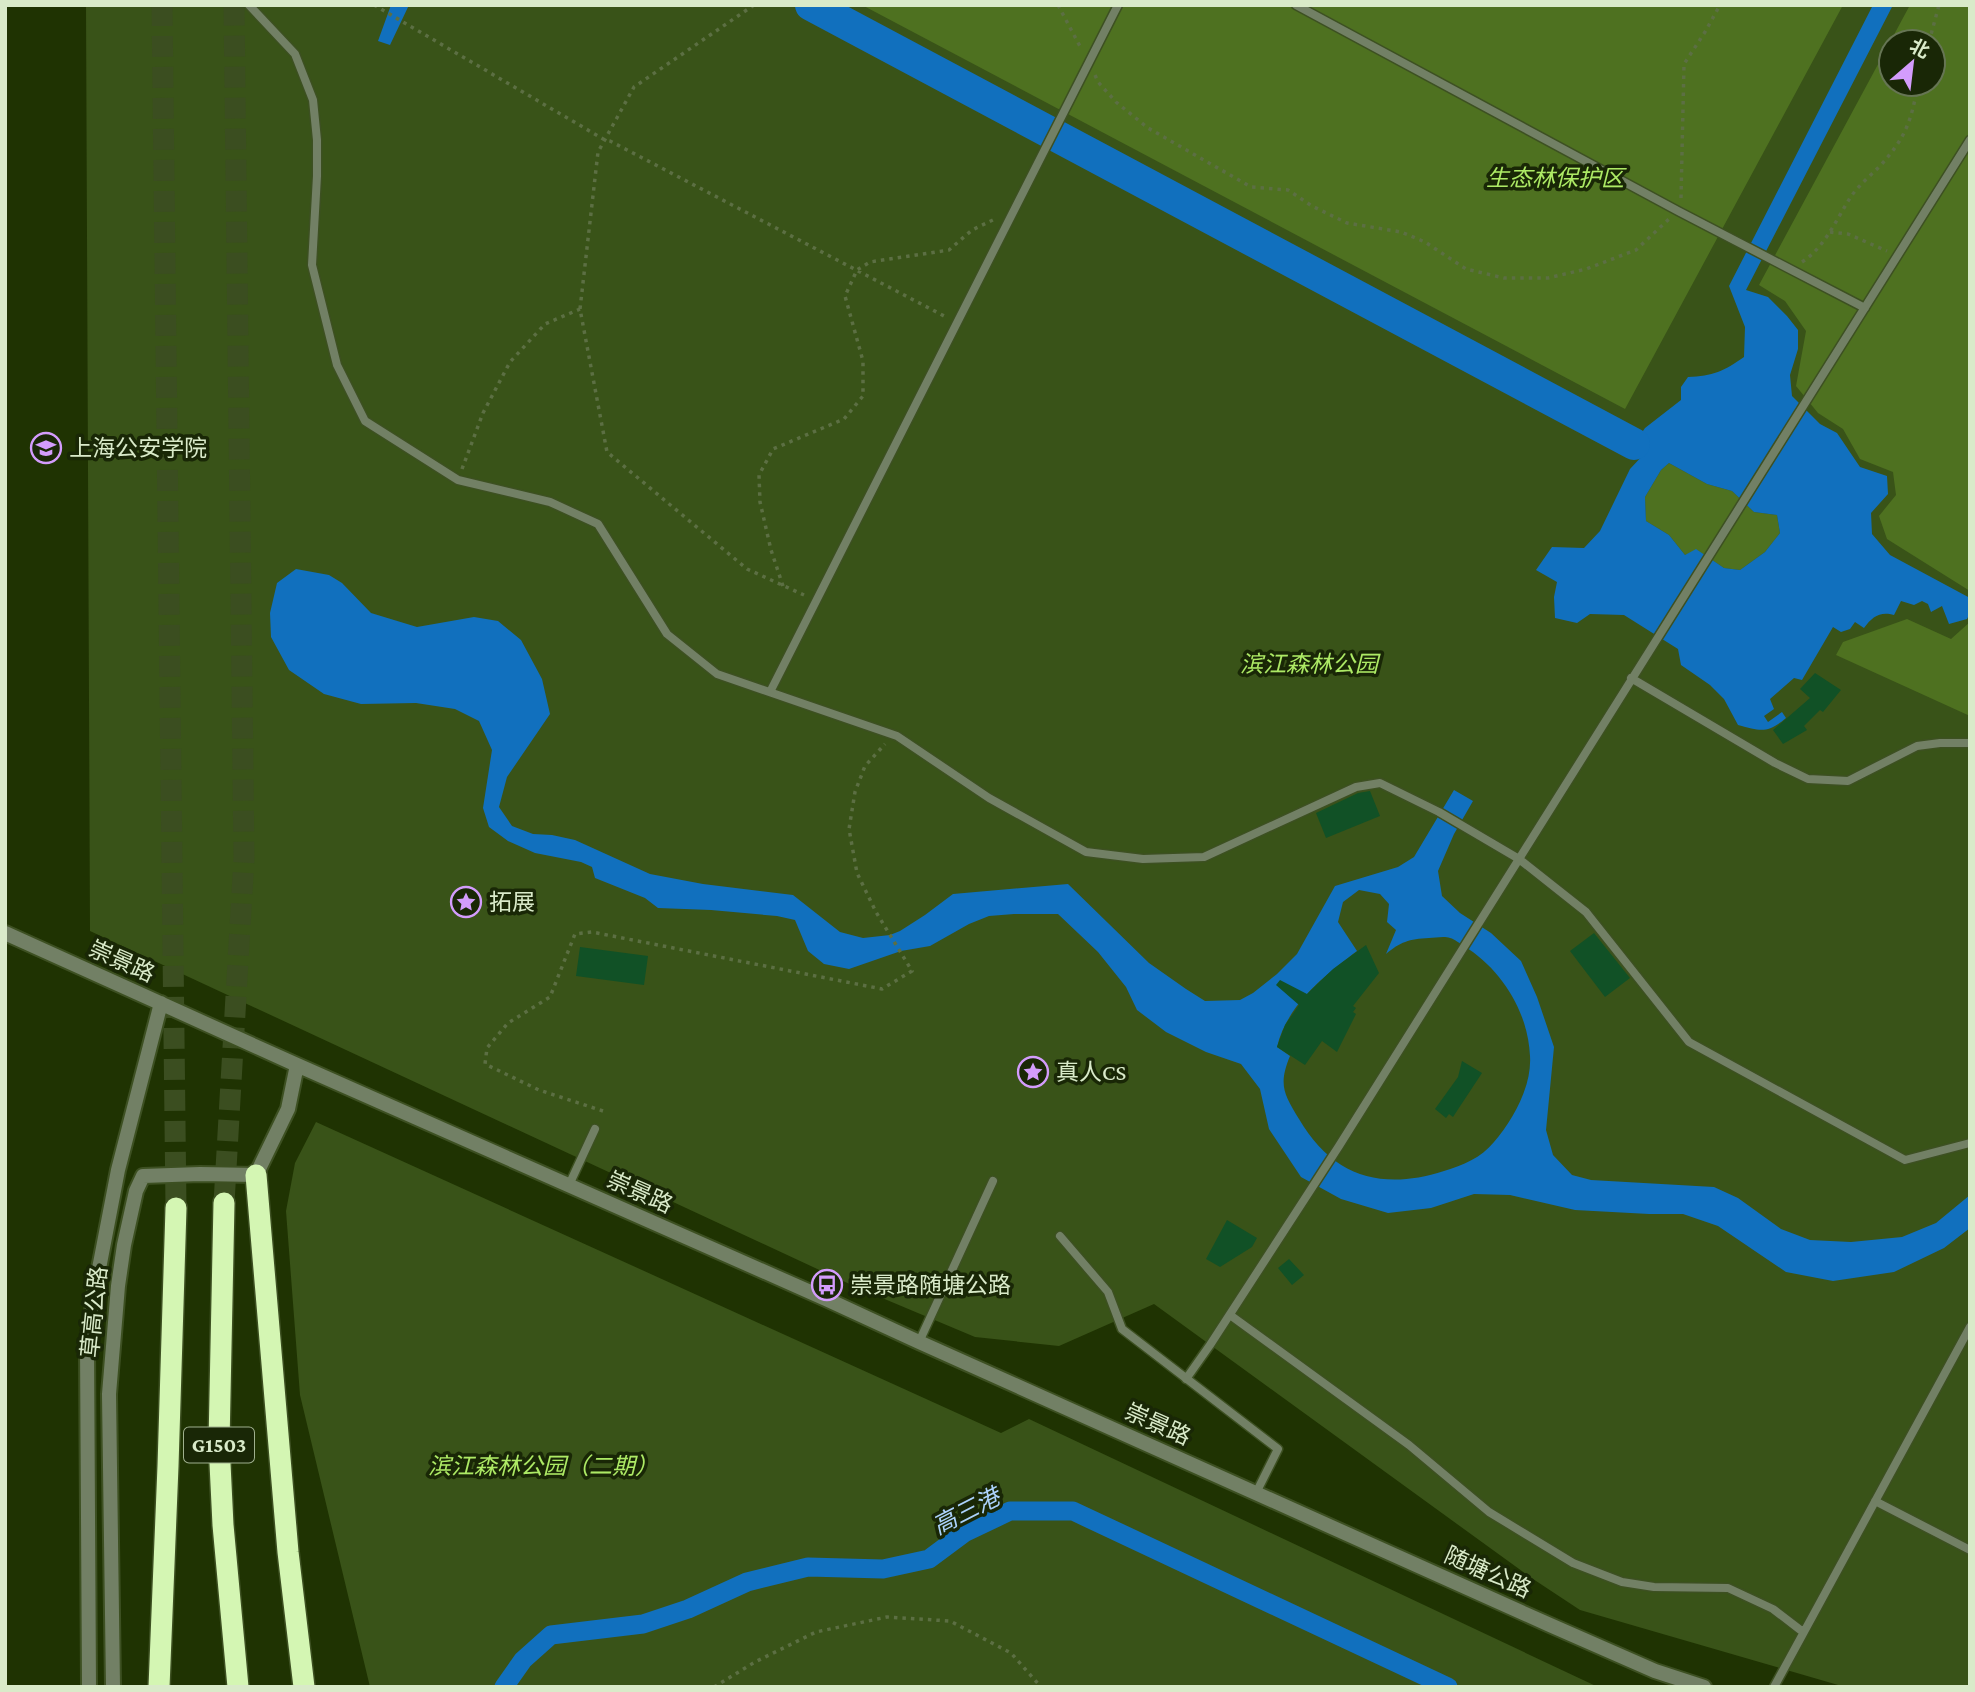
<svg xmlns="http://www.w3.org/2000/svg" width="1975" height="1692" font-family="'Crimson Pro','Noto Sans SC',serif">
	<rect width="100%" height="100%" fill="#1f3302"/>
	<path fill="#395318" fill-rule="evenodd" d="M86,5H1970V1687H1845L1580,1610L1530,1577L1154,1304L1059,1346L975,1337L856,1287L90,931ZM1891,42H1933V84H1891Z
		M316,1122L1001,1433L1029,1419L1598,1687H370L300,1395L286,1211L295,1163Z"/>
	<path fill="#4e7120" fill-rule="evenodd" d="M862,5H1843L1625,409Z
		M1910,5H1970V591L1887,539L1879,516L1896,495L1893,472L1860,459L1843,429L1818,413L1796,386L1806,331L1785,301L1759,285ZM1891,42H1933V84H1891Z
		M1669,463L1707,484L1732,491L1754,512L1777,515L1780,533L1765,552L1740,570L1724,568L1697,550L1685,555L1669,535L1646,521L1645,497L1661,470Z
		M1907,619L1951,639L1970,622V716L1836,655L1843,642Z"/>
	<path fill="#1170be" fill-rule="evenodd" d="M391,5H409L390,45L378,41Z
		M1873,5H1893L1746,290L1768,297L1787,316L1798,330V349L1790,375L1792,396L1820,424L1837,433L1860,467L1887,476L1888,494L1871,513L1872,534L1890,555L1970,598V613L1967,619L1949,624L1942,606L1931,612L1928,604L1922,601L1914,605L1901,601L1894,615C1880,611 1872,617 1864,628L1855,622L1850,629L1841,632L1833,627L1802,680L1794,678L1770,699L1774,709L1764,716L1768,722L1782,712L1786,718C1767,734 1761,731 1738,725L1724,699L1710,685L1681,665L1678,649L1624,615L1590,614L1577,623L1555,618L1554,597L1557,582L1536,570L1552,547L1584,548L1600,531L1630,469L1644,454L1634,444L1645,428L1681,400V387L1688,377C1713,376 1724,371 1744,357L1745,327L1729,286ZM1669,463L1707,484L1732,491L1754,512L1777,515L1780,533L1765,552L1740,570L1724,568L1696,549L1685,555L1669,535L1646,521L1645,497L1661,470Z
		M296,569L329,575L342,583L371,613L417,627L474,617L498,621L521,640L542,679L550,714L507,777L499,807L512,826L533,834L552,835L575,840L650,874L703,884L793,895L840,932L863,938L890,935L900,931L925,915L953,894L1068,884L1149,963L1186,989L1205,1001L1240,1000L1253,993L1277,974L1297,954L1335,886L1398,867L1414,857L1454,790L1473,801L1454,834L1438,871L1442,896L1460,913L1491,933L1521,961L1537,997L1554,1047L1546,1130L1553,1155L1572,1175L1591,1180L1714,1187L1738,1198L1781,1229L1810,1240L1851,1242L1902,1237L1936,1223L1970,1195V1228L1944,1248L1894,1272L1833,1281L1786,1272L1718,1226L1683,1214H1649L1575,1210L1510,1195L1474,1194L1431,1208L1388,1213L1341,1199L1301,1177L1269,1129L1260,1089L1241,1064L1206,1052L1166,1032L1137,1010L1126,987L1098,952L1058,914H1014L989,916L969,924L930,946L901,951L849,969L824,964L808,951L795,920L777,916L711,910L658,908L645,898L595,878L592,867L581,862L535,853L508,841L489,827L483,808L492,750L479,721L455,709L416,703L361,704L324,694L289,670L271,637L270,613L277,583ZM1359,890L1380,894L1389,904L1387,922L1396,930L1386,954C1400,942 1409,939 1429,938C1435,938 1444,936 1450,938C1455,939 1460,944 1464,946C1501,969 1528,1011 1530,1056C1532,1086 1513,1120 1494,1142C1481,1158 1463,1165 1444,1171C1382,1191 1333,1177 1299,1119C1284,1094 1278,1085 1290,1056L1277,1047C1287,1005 1324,976 1357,951L1338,922L1343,902Z"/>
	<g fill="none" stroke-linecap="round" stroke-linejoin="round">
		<path stroke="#1170be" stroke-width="19" d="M504,1687L523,1660L551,1635L643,1624L688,1609L747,1582L808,1567L883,1569L929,1559L964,1533L1010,1511H1073L1448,1687"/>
		<path stroke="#1170be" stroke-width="32" d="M811,5L1634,444"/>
	</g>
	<path fill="#115126" d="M1815,673L1841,690L1823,712L1820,710L1804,726L1807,730L1783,744L1773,730L1810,698L1800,689Z
		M1370,791L1380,816L1326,838L1316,813L1358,793Z
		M1594,933L1630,978L1605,997L1570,951Z
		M1366,945L1379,973L1353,1006L1356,1008L1353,1012L1356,1014L1337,1052L1322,1041L1305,1065L1277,1047L1285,1025L1299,1005L1276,985L1280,980L1307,994L1333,969Z
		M580,947L648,956L644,985L576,976Z
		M1462,1061L1482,1073L1453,1117L1449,1114L1446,1118L1435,1109L1458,1077Z
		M1227,1220L1257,1238L1252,1247L1220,1267L1206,1259Z
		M1289,1259L1304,1275L1292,1285L1278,1268Z"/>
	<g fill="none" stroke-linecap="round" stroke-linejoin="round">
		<path stroke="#3b4e20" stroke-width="21" stroke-dasharray="21 10" stroke-linecap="butt" d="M162,5L176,1208
			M224,1203L244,858L234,5"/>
		<g stroke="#3d5022" stroke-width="11">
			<path id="service" d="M249,5L295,54L313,100L317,140V176L312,265L337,365L365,421L458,480L550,502L598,524L667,634L717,674L897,736L989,798L1086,852L1143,859L1204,857L1356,787L1380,783L1439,812L1519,859L1586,912L1689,1042L1905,1160L1970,1143
				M1296,5L1678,211L1865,308
				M1631,678L1775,763L1808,779L1848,781L1917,746L1940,743H1970
				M770,692L1118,5
				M569,1185L595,1129
				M1060,1236L1108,1292L1122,1329L1278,1449L1256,1493
				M1230,1315L1409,1445L1489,1512L1573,1563L1622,1582L1654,1587L1728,1588L1773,1609L1803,1632
				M919,1342L993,1181
				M1186,1379L1210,1345L1339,1146L1970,140
				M1875,1501L1970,1550
				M1774,1687L1970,1327"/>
		</g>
		<g stroke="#3d5022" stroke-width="18">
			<path id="tertiary" d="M5,933L297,1065L826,1299L919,1342L1550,1625L1655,1671L1704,1687
				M89,1687L87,1344L97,1279L118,1170L161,1003
				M113,1687L109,1394L118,1286L124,1245L136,1191L143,1176L200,1174L256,1175L288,1109L297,1065"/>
		</g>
		<g stroke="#3d5022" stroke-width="24">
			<path id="motorway" d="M256,1175L288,1552L304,1687
				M224,1203L219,1443L223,1525L238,1687
				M159,1687L168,1466L176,1208"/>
		</g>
		<path stroke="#5c6f43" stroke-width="3.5" stroke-dasharray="3.5 5" stroke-linecap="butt" d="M374,5L605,140L610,141L946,317
			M754,5L634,87L598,152L580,309L607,452L747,569L804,595
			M1058,5L1082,50
			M1929,42L1939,5
			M1095,75L1098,82L1116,102L1148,128L1251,187L1288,190L1312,206L1347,223L1401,232L1425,242L1466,269L1504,278H1548L1586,269L1636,250L1669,219
			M1681,198L1684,64L1705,32L1720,5
			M1830,232L1848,234L1887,251
			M1802,262C1825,247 1836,220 1850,198C1858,186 1870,176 1880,166C1906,137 1911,122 1918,84
			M462,469L483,413L510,362L545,324L580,309
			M783,586L771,550L760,502L759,475L773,449L844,419L863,396V361L845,296L857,270L870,262L949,250L972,230L997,218
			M603,1111L539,1090L485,1064L487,1048L508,1023L550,997L575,934L592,932L882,989L912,971L876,912L857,873L849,829L855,792L865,766L885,744
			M714,1687L755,1662L816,1632L887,1617L950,1621L1011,1653L1041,1687"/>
		<use href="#service" stroke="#728065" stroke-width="8"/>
		<use href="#tertiary" stroke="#728065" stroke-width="14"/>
		<use href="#motorway" stroke="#d4f6b3" stroke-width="21"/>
	</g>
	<defs>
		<g id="university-ring" transform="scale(1.575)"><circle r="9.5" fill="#192706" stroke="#d39cfc" stroke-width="1.5"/><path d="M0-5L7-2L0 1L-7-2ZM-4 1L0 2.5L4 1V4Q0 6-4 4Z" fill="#d39cfc"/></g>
		<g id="sight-ring" transform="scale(1.575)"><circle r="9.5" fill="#192706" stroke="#d39cfc" stroke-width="1.5"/><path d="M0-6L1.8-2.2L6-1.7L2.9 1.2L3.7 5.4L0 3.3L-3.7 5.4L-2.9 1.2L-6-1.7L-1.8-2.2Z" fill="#d39cfc"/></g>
		<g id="bus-ring" transform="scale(1.575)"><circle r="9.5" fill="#192706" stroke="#d39cfc" stroke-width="1.5"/><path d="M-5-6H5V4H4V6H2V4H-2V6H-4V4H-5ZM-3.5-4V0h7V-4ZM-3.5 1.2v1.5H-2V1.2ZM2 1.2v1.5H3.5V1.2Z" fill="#d39cfc"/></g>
	</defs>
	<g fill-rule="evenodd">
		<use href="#university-ring" x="46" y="448"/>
		<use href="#sight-ring" x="466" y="902"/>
		<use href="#sight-ring" x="1033" y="1072"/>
		<use href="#bus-ring" x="827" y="1285"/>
	</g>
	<g text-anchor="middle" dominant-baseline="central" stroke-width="7" stroke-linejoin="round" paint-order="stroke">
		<rect fill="#192706" stroke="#9fb08e" stroke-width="2" x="184" y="1427.5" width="70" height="35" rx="5"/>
		<g font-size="21" font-weight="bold" fill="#d9eac9">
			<text x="219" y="1445">G1503</text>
		</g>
		<g font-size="23" font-style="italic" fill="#adea65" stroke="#192706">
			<text x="1555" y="178">生态林保护区</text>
			<text x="1309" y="664">滨江森林公园</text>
			<text x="543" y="1466">滨江森林公园（二期）</text>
		</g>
		<g font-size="23" fill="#d9eac9" stroke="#192706" text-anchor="start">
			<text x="69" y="448">上海公安学院</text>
			<text x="489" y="902">拓展</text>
			<text x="1056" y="1072">真人CS</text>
			<text x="850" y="1285">崇景路随塘公路</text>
		</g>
		<g font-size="23" fill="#d9eac9" stroke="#192706">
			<text transform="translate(122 961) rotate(24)">崇景路</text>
			<text transform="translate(640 1192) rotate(24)">崇景路</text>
			<text transform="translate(94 1312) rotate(-84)">草高公路</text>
			<text transform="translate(1158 1424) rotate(24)">崇景路</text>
			<text transform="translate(1488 1572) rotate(24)">随塘公路</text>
		</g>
		<g font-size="24" font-style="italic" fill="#acd2fb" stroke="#192706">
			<text transform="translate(966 1511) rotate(-27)">高三港</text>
		</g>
	</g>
	<rect width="1975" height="1692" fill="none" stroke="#d9eac9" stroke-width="14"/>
	<g transform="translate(1912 63) rotate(28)"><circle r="33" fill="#192706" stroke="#667554" stroke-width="2"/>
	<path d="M0-5L12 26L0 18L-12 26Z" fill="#d39cfc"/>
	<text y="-10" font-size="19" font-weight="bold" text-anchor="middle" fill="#d9eac9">北</text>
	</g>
</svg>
